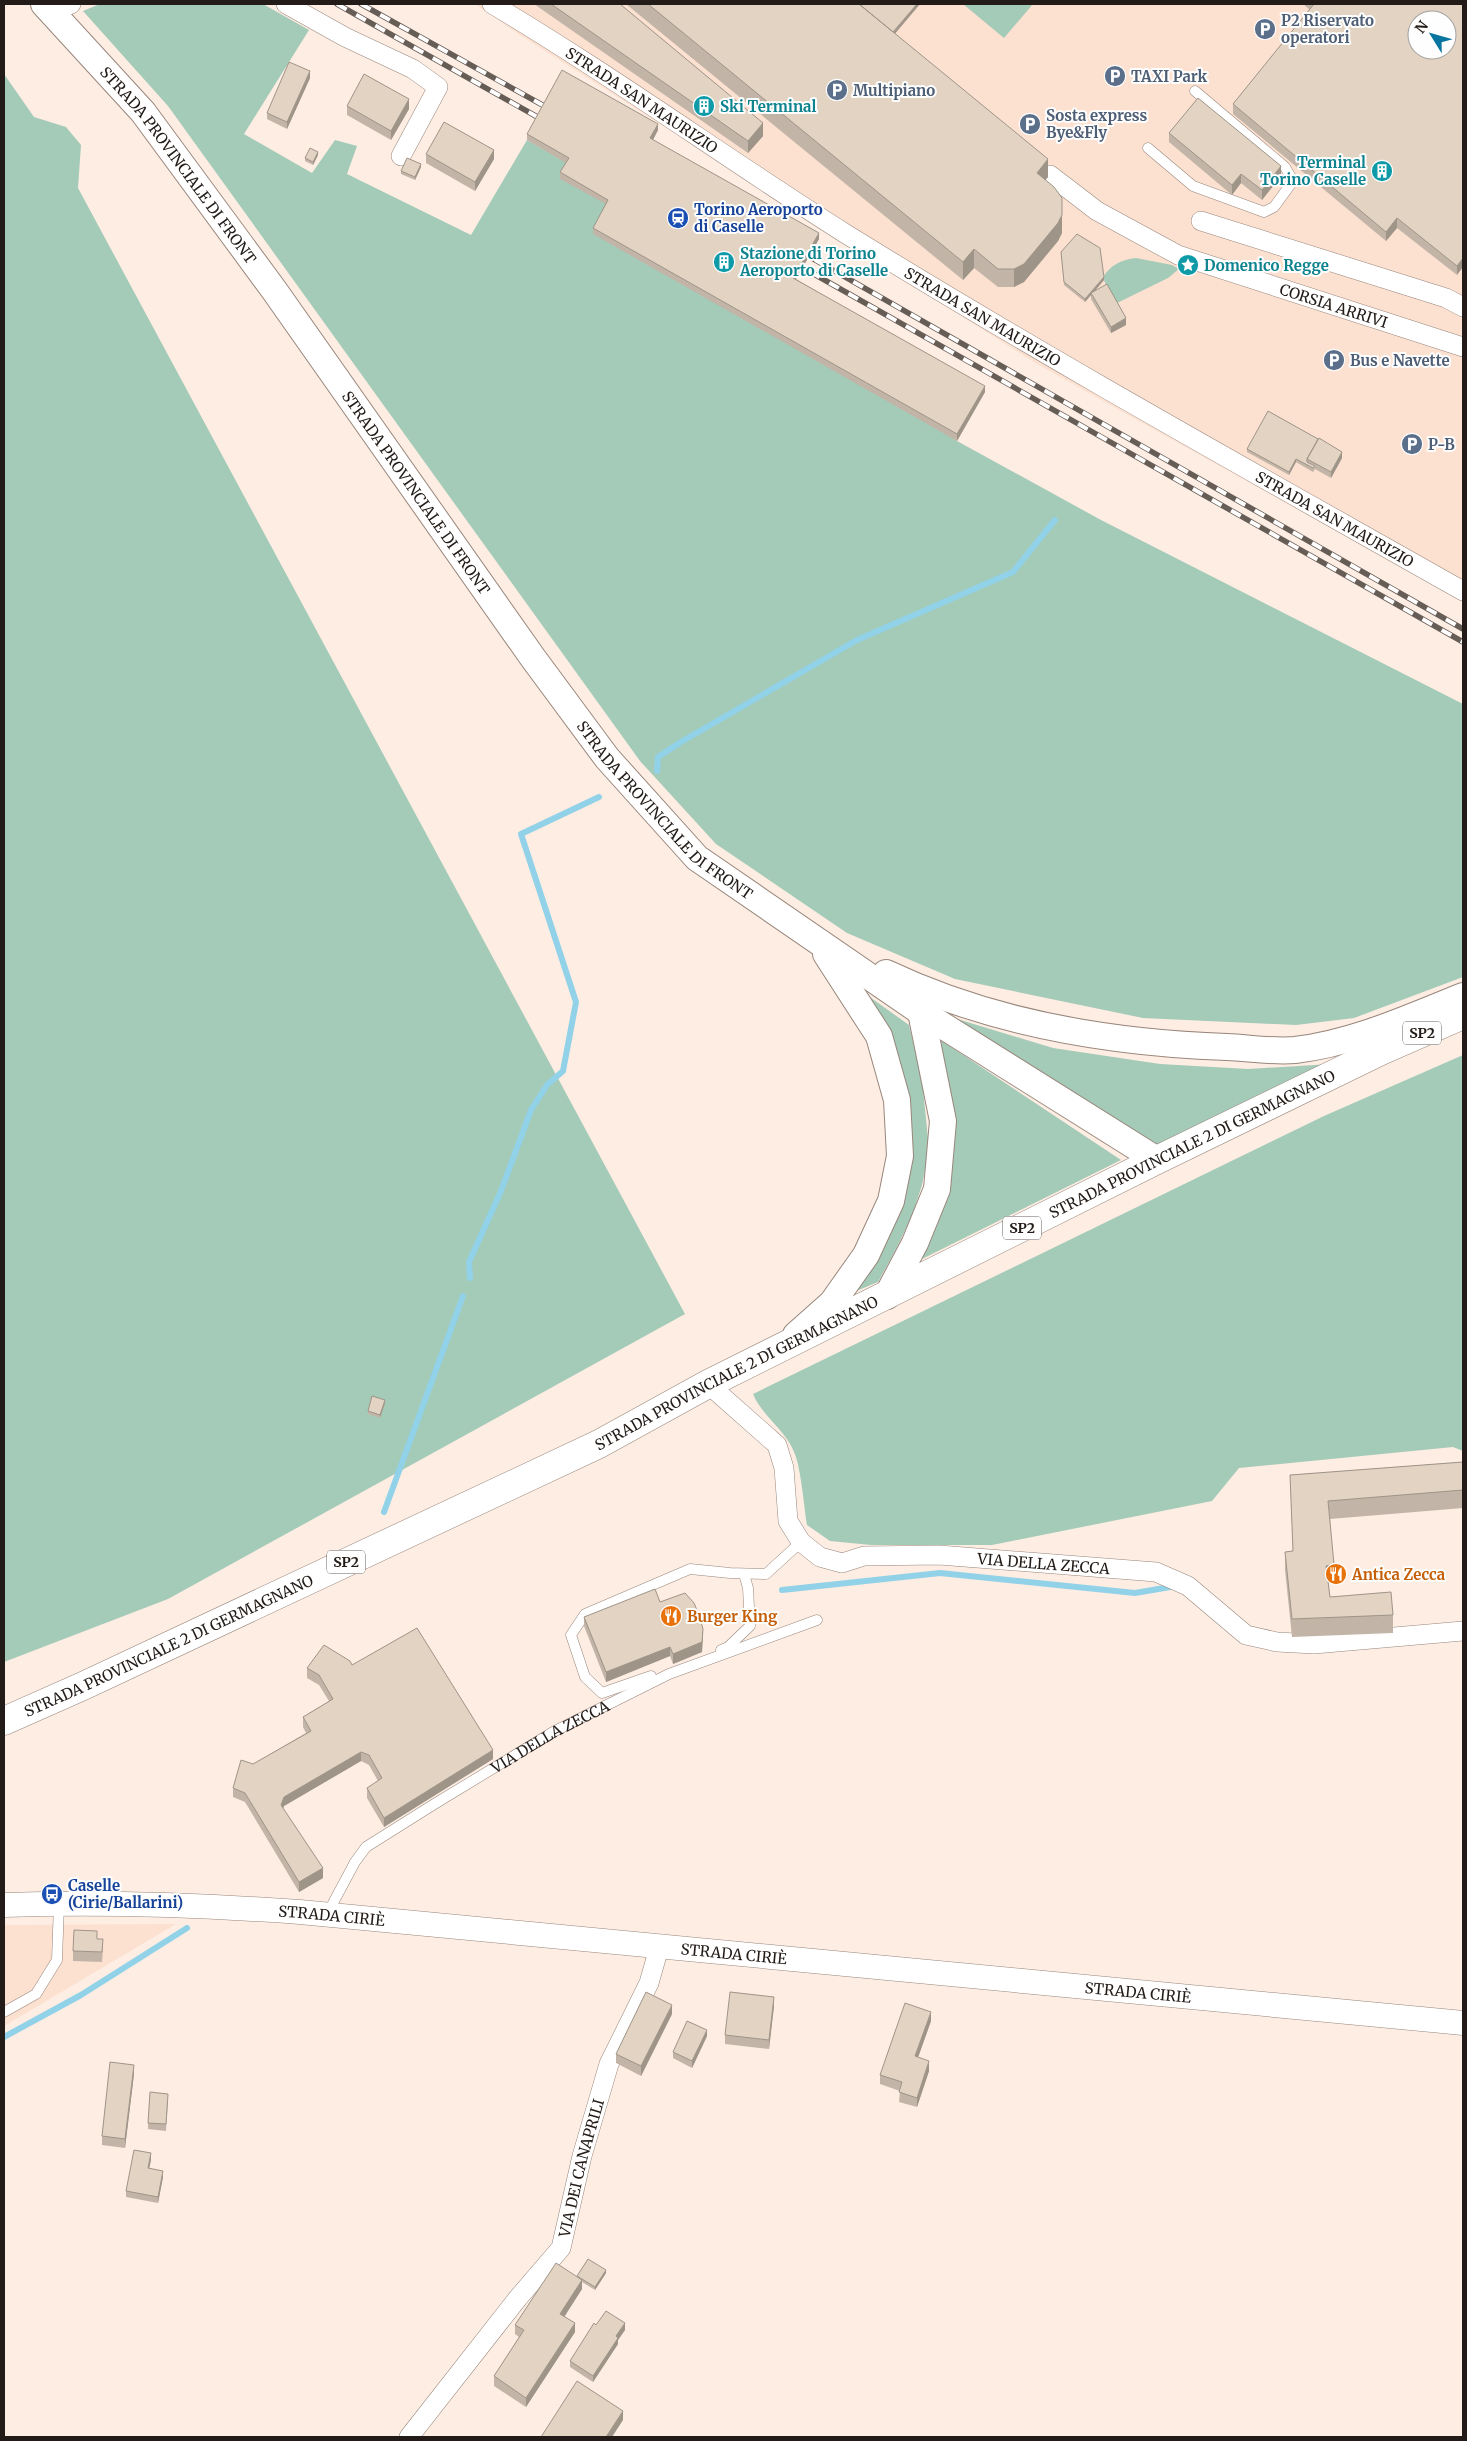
<svg xmlns="http://www.w3.org/2000/svg" width="1467" height="2441" font-family="Merriweather,serif">
	<rect width="100%" height="100%" fill="#fdede3"/>
	<path fill="#fce0d0" fill-rule="evenodd" d="M475,4H1463V602L1037,364L520,35ZM1417,20H1447V50H1417Z
		M176,1924L4,2026V1925Z"/>
	<path fill="#a4cab8" d="M100,4H263L309,30L244,134L312,173L335,140L357,146L347,174L471,235L527,140L569,164L608,206L957,441L1101,520L1463,704V977L1354,1018L1296,1025L1143,1018L955,979L847,933L716,844L640,761L168,106L83,11Z
		M963,4H1033L1004,38Z
		M4,74L34,117L66,127L81,145L78,188L685,1314L168,1599L4,1662Z
		M1136,258L1172,265L1179,269L1168,278L1113,305L1103,277C1112,264 1121,260 1136,258Z
		M867,995L909,1025L922,1079L929,1149L922,1185L912,1216L896,1249L878,1282L854,1292L900,1205Z
		M954,1018L1053,1048L1160,1064L1248,1069L1331,1064L1156,1146Z
		M939,1039L1121,1160L922,1259L948,1191Z
		M1463,1055V1451L1453,1447L1239,1468L1212,1501L992,1545H871L830,1541L807,1525C804,1507 801,1467 794,1452C785,1429 762,1416 753,1394L1324,1116Z"/>
	<g fill="none" stroke-linecap="round" stroke-linejoin="round">
		<path stroke="#92d2e8" stroke-width="6" d="M657,771L658,757L681,742L857,640L1013,572L1055,520
			M470,1278L469,1262L501,1191L531,1110L547,1085L563,1071L576,1002L521,834L599,797
			M384,1512L463,1296
			M782,1590L940,1573L1135,1593L1170,1587
			M4,2037L81,1995L187,1928"/>
		<g stroke="#98867b" stroke-width="11">
			<g id="service">
				<path d="M1148,148L1193,186L1264,212L1274,207L1293,181L1285,167L1195,91"/>
				<path d="M721,1650L728,1647L750,1626L748,1588L744,1574"/>
				<path d="M651,1676L602,1693L585,1677L571,1635L585,1614L690,1569L730,1573L766,1574L801,1542"/>
				<path id="s1" d="M332,1915V1905L355,1862L366,1847L436,1803L553,1732L669,1674L817,1620"/>
				<path d="M4,2012L36,1994L57,1960L59,1904"/>
			</g>
		</g>
		<g stroke="#98867b" stroke-width="20">
			<g id="minor">
				<path d="M286,4L345,37L413,69L438,87L401,156"/>
				<path id="s2" d="M492,4C613,76 727,159 846,234C1048,359 1256,474 1463,591"/>
				<path d="M52,12L71,4"/>
				<path id="s3" d="M1050,175L1097,211L1178,255L1463,347"/>
				<path d="M1201,221L1446,298L1463,307"/>
				<path id="s4" d="M708,1384L777,1445L784,1468L788,1521L801,1542L820,1557L842,1563L864,1556L939,1555L1156,1572L1188,1586L1246,1635L1277,1642L1314,1644L1463,1631"/>
				<path id="s5" d="M409,2437L518,2298L561,2248L582,2156L609,2064L649,1983L659,1948"/>
			</g>
		</g>
		<g stroke="#98867b" stroke-width="25">
			<g id="tertiary">
				<path id="s6" d="M4,1905C102,1902 201,1905 300,1912L1463,2023"/>
			</g>
		</g>
		<g stroke="#98867b" stroke-width="28">
			<g id="secondary">
				<path id="s7" d="M44,4L143,112L274,290L533,658L607,758L697,858L921,1012L1157,1160"/>
				<path d="M886,973C991,1023 1111,1043 1227,1047C1249,1048 1273,1052 1295,1050C1354,1043 1408,1018 1463,996"/>
				<path d="M887,1296L915,1243L937,1189L943,1121L921,1012"/>
				<path d="M796,1335L832,1303L866,1255L891,1201L900,1156L897,1100L879,1036L826,954"/>
			</g>
		</g>
		<g stroke="#98867b" stroke-width="29">
			<g id="primary">
				<path id="s8" d="M4,1721L83,1686L599,1444L708,1384L1157,1160L1381,1051L1463,1015"/>
			</g>
		</g>
		<use href="#service" stroke="#fff" stroke-width="10"/>
		<use href="#minor" stroke="#fff" stroke-width="19"/>
		<use href="#tertiary" stroke="#fff" stroke-width="24"/>
		<use href="#secondary" stroke="#fff" stroke-width="26"/>
		<use href="#primary" stroke="#fff" stroke-width="28"/>
		<g stroke="#675d57" stroke-width="5.5">
			<path id="rail" d="M337,4L548,123
				M361,4L555,112
				M796,249L1463,629
				M791,261L1463,642"/>
		</g>
		<use href="#rail" stroke="#fefefe" stroke-width="4" stroke-dasharray="11" stroke-linecap="butt"/>
	</g>
	<path fill="#c2b5a8" d="M534,4H620L763,136L748,153Z
		M626,4H920L895,33L1048,177L1045,180L1062,233L1058,241L1024,282L1014,287H998L974,268L963,280Z
		M1303,4H1463L1457,275L1397,228L1386,241L1233,114V104L1310,10Z
		M310,78L287,129L267,119V113Z
		M347,106L409,109L391,140L347,115Z
		M658,130L653,140L819,239L796,279L985,392L957,441L593,234V228L606,204L560,179V172L566,163L527,140V134Z
		M1169,133L1281,176L1262,200L1241,183L1232,195L1169,142Z
		M426,154L494,159L475,191L426,163Z
		M318,155L313,165L305,161V158Z
		M421,167L415,180L401,174V171Z
		M1061,252L1104,280L1095,291L1126,325L1111,333L1091,299V295L1085,302L1064,285Z
		M1247,449L1342,458L1331,478L1315,469L1313,472L1296,462L1289,475L1247,452Z
		M385,1403L380,1418L368,1414V1411Z
		M1463,1462V1508L1330,1519L1334,1582L1328,1583L1330,1597L1393,1615V1633L1292,1637L1285,1570V1552L1293,1551L1290,1475Z
		M660,1602L703,1639L702,1652L673,1664L670,1656L606,1682L584,1626V1617Z
		M352,1665L493,1759L384,1827L367,1798V1788L378,1781L369,1765L361,1761L284,1806L283,1808L323,1878L299,1892L245,1802L233,1797V1788L253,1764L306,1733L303,1727V1717L329,1701L319,1685L307,1678V1668Z
		M97,1939L103,1949L102,1962L73,1961V1951Z
		M774,2006L769,2049L725,2044V2035Z
		M672,2014L641,2076L616,2063V2054Z
		M931,2021L918,2057L929,2071L917,2107L899,2102L900,2091L880,2084V2075Z
		M707,2036L692,2068L673,2058V2052Z
		M134,2074L125,2148L102,2145V2136Z
		M168,2100L166,2131L148,2129V2123Z
		M151,2160L149,2168L163,2177L158,2203L126,2197V2191Z
		M606,2273L595,2290L582,2282V2289L565,2316L575,2332L526,2407L494,2386V2376L519,2337L515,2334V2325L577,2277V2276Z
		M596,2325L625,2330L618,2340V2344L593,2382L570,2367V2361Z"/>
	<path fill="#9e9488" d="M917,4H920L893,36V33Z
		M310,71V78L287,129V122Z
		M409,99V109L391,140V131Z
		M763,123V136L748,153V141Z
		M658,124V130L650,145V138Z
		M494,150V159L475,191V182Z
		M318,152V155L313,165V162Z
		M1048,159V177L1037,191V173Z
		M421,164V167L415,180V177Z
		M1281,166V176L1262,200V190Z
		M1241,174V183L1232,195V185Z
		M1062,198V233L1058,241L1024,282L1014,287V269Z
		M1397,218V228L1386,241V232Z
		M819,233V239L793,284V278Z
		M974,249V268L963,280V262Z
		M1463,258V267L1457,275V266Z
		M1104,277V280L1092,294L1091,293V295L1085,302V299Z
		M1126,318V325L1111,333V327Z
		M985,386V392L957,441V434Z
		M1342,452V458L1331,478V472Z
		M1296,459V462L1289,475V472Z
		M385,1400V1403L380,1418V1415Z
		M1334,1564V1582L1326,1584V1566Z
		M703,1629L702,1652L673,1664V1654Z
		M670,1647V1656L606,1682V1672Z
		M493,1750V1759L384,1827V1818Z
		M361,1752V1761L284,1806L281,1814V1805L284,1797Z
		M323,1868V1878L299,1892V1882Z
		M774,1997V2006L769,2049V2040Z
		M672,2005V2014L641,2076V2066Z
		M931,2012V2021L915,2066V2056Z
		M707,2030V2036L692,2068V2061Z
		M929,2061V2071L917,2107V2098Z
		M134,2065V2074L125,2148V2139Z
		M151,2153V2160L148,2174V2168Z
		M163,2171V2177L158,2203V2197Z
		M606,2270V2273L595,2290V2287Z
		M582,2280V2289L560,2323V2314Z
		M575,2323V2332L526,2407V2398Z
		M625,2323V2330L618,2340V2344L593,2382V2376L616,2336Z
		M623,2411V2420L612,2437H606Z"/>
	<path fill="#e2d3c3" stroke="#9e9488" fill-rule="evenodd" d="M551,4H620L763,123L748,141Z
		M648,4H859L1048,159L1037,173L1054,187L1062,198V215L1058,223L1024,264L1014,269H998L974,249L963,262Z
		M859,4H917L893,32Z
		M1313,4H1463V258L1457,266L1397,218L1386,232L1233,104L1314,4ZM1417,20H1447V50H1417Z
		M289,62L310,71L287,122L267,113Z
		M562,70L658,124L650,138L819,233L793,278L985,386L957,434L593,228L608,200L560,172L569,158L527,134Z
		M364,74L409,99L391,131L347,106Z
		M1198,98L1281,166L1262,190L1241,174L1232,185L1169,133Z
		M444,122L494,150L475,182L426,154Z
		M310,148L318,152L313,162L305,158Z
		M407,158L421,164L415,177L401,171Z
		M1077,234L1100,248L1104,277L1085,299L1064,282L1061,252Z
		M1107,284L1126,318L1111,327L1091,293Z
		M1268,411L1318,439L1307,459V462L1315,466L1313,468L1296,459L1289,472L1247,449Z
		M1319,438L1342,452L1331,472L1307,459Z
		M372,1396L385,1400L380,1415L368,1411Z
		M1463,1462V1490L1328,1501L1334,1564L1326,1566L1330,1597L1391,1592L1393,1615L1292,1619L1285,1552L1293,1551L1290,1475Z
		M655,1589L660,1602L685,1593L694,1603L699,1615L703,1629L702,1642L673,1654L670,1647L606,1672L584,1617Z
		M417,1628L493,1750L384,1818L367,1788L382,1778L369,1755L361,1752L284,1797L281,1805L323,1868L299,1882L245,1793L233,1788L241,1760L253,1764L311,1731L303,1717L333,1699L319,1675L307,1668L324,1645L350,1661L352,1665Z
		M74,1930L97,1931V1939H103L102,1952L73,1951Z
		M646,1992L672,2005L641,2066L616,2054Z
		M730,1992L774,1997L769,2040L725,2035Z
		M905,2003L931,2012L915,2056L929,2061L917,2098L899,2092L902,2082L880,2075Z
		M687,2021L707,2030L692,2061L673,2052Z
		M110,2062L134,2065L125,2139L102,2136Z
		M150,2092L168,2094L166,2124L148,2123Z
		M134,2150L151,2153L148,2168L163,2171L158,2197L126,2191Z
		M588,2259L606,2270L595,2287L577,2276Z
		M556,2263L582,2280L560,2314L575,2323L526,2398L494,2376L524,2330L515,2325Z
		M606,2311L625,2323L616,2336L618,2338L593,2376L570,2361L594,2323L596,2325Z
		M577,2381L623,2411L606,2437H541Z"/>
	<defs>
		<g id="parking-disc" transform="scale(1.125)"><circle r="9.5" fill="#5c6f8a" stroke="#fefefe"/><path d="M-3.5-5.5H1a3.5 3.5 0 0 1 0 7H-1V5.5H-3.5ZM-1-3.4V-.6H.8a1.4 1.4 0 0 0 0-2.8Z" fill="#fff"/></g>
		<g id="building-disc" transform="scale(1.125)"><circle r="9.5" fill="#0f9aa8" stroke="#fefefe"/><path d="M-4-6H4V6H1V3H-1V6H-4ZM-2.5-4.3h1.7v1.8h-1.7ZM.8-4.3h1.7v1.8H.8ZM-2.5-1h1.7V.8h-1.7ZM.8-1h1.7V.8H.8Z" fill="#fff"/></g>
		<g id="station-disc" transform="scale(1.125)"><circle r="9.5" fill="#1a4fb4" stroke="#fefefe"/><path d="M-3-6H3Q5-6 5-4V2Q5 4 3 4L4.5 6H3L1.5 4h-3L-3 6H-4.5L-3 4Q-5 4-5 2V-4Q-5-6-3-6ZM-3.5-4v3h7v-3ZM-3.5 1v1.5H-2V1ZM2 1v1.5H3.5V1Z" fill="#fff"/></g>
		<g id="sight-disc" transform="scale(1.125)"><circle r="9.5" fill="#0f9aa8" stroke="#fefefe"/><path d="M0-6L1.8-2.2L6-1.7L2.9 1.2L3.7 5.4L0 3.3L-3.7 5.4L-2.9 1.2L-6-1.7L-1.8-2.2Z" fill="#fff"/></g>
		<g id="restaurant-disc" transform="scale(1.125)"><circle r="9.5" fill="#e8710a" stroke="#fefefe"/><path d="M-5-6h1v4h1v-4h1v4h1v-4h1v5L-1.5 .5V6h-2V.5L-5-1ZM5-6V6H3V1.5H1.5Q1.5-4 5-6Z" fill="#fff"/></g>
		<g id="bus-disc" transform="scale(1.125)"><circle r="9.5" fill="#1a4fb4" stroke="#fefefe"/><path d="M-5-6H5V4H4V6H2V4H-2V6H-4V4H-5ZM-3.5-4V0h7V-4ZM-3.5 1.2v1.5H-2V1.2ZM2 1.2v1.5H3.5V1.2Z" fill="#fff"/></g>
	</defs>
	<g fill-rule="evenodd">
		<use href="#parking-disc" x="1265" y="29"/>
		<use href="#parking-disc" x="1115" y="76"/>
		<use href="#parking-disc" x="837" y="90"/>
		<use href="#building-disc" x="704" y="106"/>
		<use href="#parking-disc" x="1030" y="124"/>
		<use href="#building-disc" x="1382" y="171"/>
		<use href="#station-disc" x="678" y="218"/>
		<use href="#building-disc" x="724" y="262"/>
		<use href="#sight-disc" x="1188" y="265"/>
		<use href="#parking-disc" x="1334" y="360"/>
		<use href="#parking-disc" x="1412" y="444"/>
		<use href="#restaurant-disc" x="1336" y="1574"/>
		<use href="#restaurant-disc" x="671" y="1616"/>
		<use href="#bus-disc" x="52" y="1894"/>
	</g>
	<g text-anchor="middle" dominant-baseline="central" stroke-width="4" stroke-linejoin="round" paint-order="stroke">
		<g fill="#fefefe" stroke="#645f5c" stroke-width="1">
			<rect x="1403" y="1021.5" width="38" height="23" rx="4"/>
			<rect x="1003" y="1216.5" width="38" height="23" rx="4"/>
			<rect x="327" y="1550.5" width="38" height="23" rx="4"/>
		</g>
		<g font-size="14" font-weight="bold" fill="#221b17">
			<text x="1422" y="1033">SP2</text>
			<text x="1022" y="1228">SP2</text>
			<text x="346" y="1562">SP2</text>
		</g>
		<g font-size="15" font-weight="bold" fill="#4e5e75" stroke="#fefefe" text-anchor="start">
			<text x="1281" y="20">P2 Riservato<tspan x="1281" dy="17">operatori</tspan></text>
			<text x="1131" y="76">TAXI Park</text>
			<text x="853" y="90">Multipiano</text>
			<text x="1046" y="115">Sosta express<tspan x="1046" dy="17">Bye&amp;Fly</tspan></text>
			<text x="1350" y="360">Bus e Navette</text>
			<text x="1428" y="444">P-B</text>
		</g>
		<g font-size="15" fill="#221b17" stroke="#fefefe">
			<text stroke="none"><textPath href="#s2" startOffset="178">STRADA SAN MAURIZIO</textPath></text>
			<text stroke="none"><textPath href="#s7" startOffset="210">STRADA PROVINCIALE DI FRONT</textPath></text>
			<text stroke="none"><textPath href="#s3" startOffset="315">CORSIA ARRIVI</textPath></text>
			<text stroke="none"><textPath href="#s2" startOffset="582">STRADA SAN MAURIZIO</textPath></text>
			<text stroke="none"><textPath href="#s7" startOffset="615">STRADA PROVINCIALE DI FRONT</textPath></text>
			<text stroke="none"><textPath href="#s2" startOffset="988">STRADA SAN MAURIZIO</textPath></text>
			<text stroke="none"><textPath href="#s7" startOffset="1020">STRADA PROVINCIALE DI FRONT</textPath></text>
			<text stroke="none"><textPath href="#s8" startOffset="1321">STRADA PROVINCIALE 2 DI GERMAGNANO</textPath></text>
			<text stroke="none"><textPath href="#s8" startOffset="811">STRADA PROVINCIALE 2 DI GERMAGNANO</textPath></text>
			<text stroke="none"><textPath href="#s4" startOffset="444">VIA DELLA ZECCA</textPath></text>
			<text stroke="none"><textPath href="#s8" startOffset="181">STRADA PROVINCIALE 2 DI GERMAGNANO</textPath></text>
			<text stroke="none"><textPath href="#s1" startOffset="292">VIA DELLA ZECCA</textPath></text>
			<text stroke="none"><textPath href="#s6" startOffset="328">STRADA CIRIÈ</textPath></text>
			<text stroke="none"><textPath href="#s6" startOffset="732">STRADA CIRIÈ</textPath></text>
			<text stroke="none"><textPath href="#s6" startOffset="1138">STRADA CIRIÈ</textPath></text>
			<text stroke="none"><textPath href="#s5" startOffset="325">VIA DEI CANAPRILI</textPath></text>
		</g>
		<g font-size="15" font-weight="bold" fill="#0d838f" stroke="#fefefe" text-anchor="start">
			<text x="720" y="106">Ski Terminal</text>
			<text x="1366" y="162" text-anchor="end">Terminal<tspan x="1366" dy="17">Torino Caselle</tspan></text>
			<text x="740" y="253">Stazione di Torino<tspan x="740" dy="17">Aeroporto di Caselle</tspan></text>
			<text x="1204" y="265">Domenico Regge</text>
		</g>
		<g font-size="15" font-weight="bold" fill="#164399" stroke="#fefefe" text-anchor="start">
			<text x="694" y="209">Torino Aeroporto<tspan x="694" dy="17">di Caselle</tspan></text>
			<text x="68" y="1885">Caselle<tspan x="68" dy="17">(Cirie/Ballarini)</tspan></text>
		</g>
		<g font-size="15" font-weight="bold" fill="#c56008" stroke="#fefefe" text-anchor="start">
			<text x="1352" y="1574">Antica Zecca</text>
			<text x="687" y="1616">Burger King</text>
		</g>
	</g>
	<rect width="1467" height="2441" fill="none" stroke="#221b17" stroke-width="10"/>
	<g transform="translate(1432 35) rotate(307)"><circle r="24" fill="#fefefe" stroke="#a6a3a2"/>
	<path d="M0-4L9 19L0 12L-9 19Z" fill="#0775a0"/>
	<text y="-8" font-size="14" font-weight="bold" text-anchor="middle" fill="#221b17">N</text>
	</g>
</svg>
